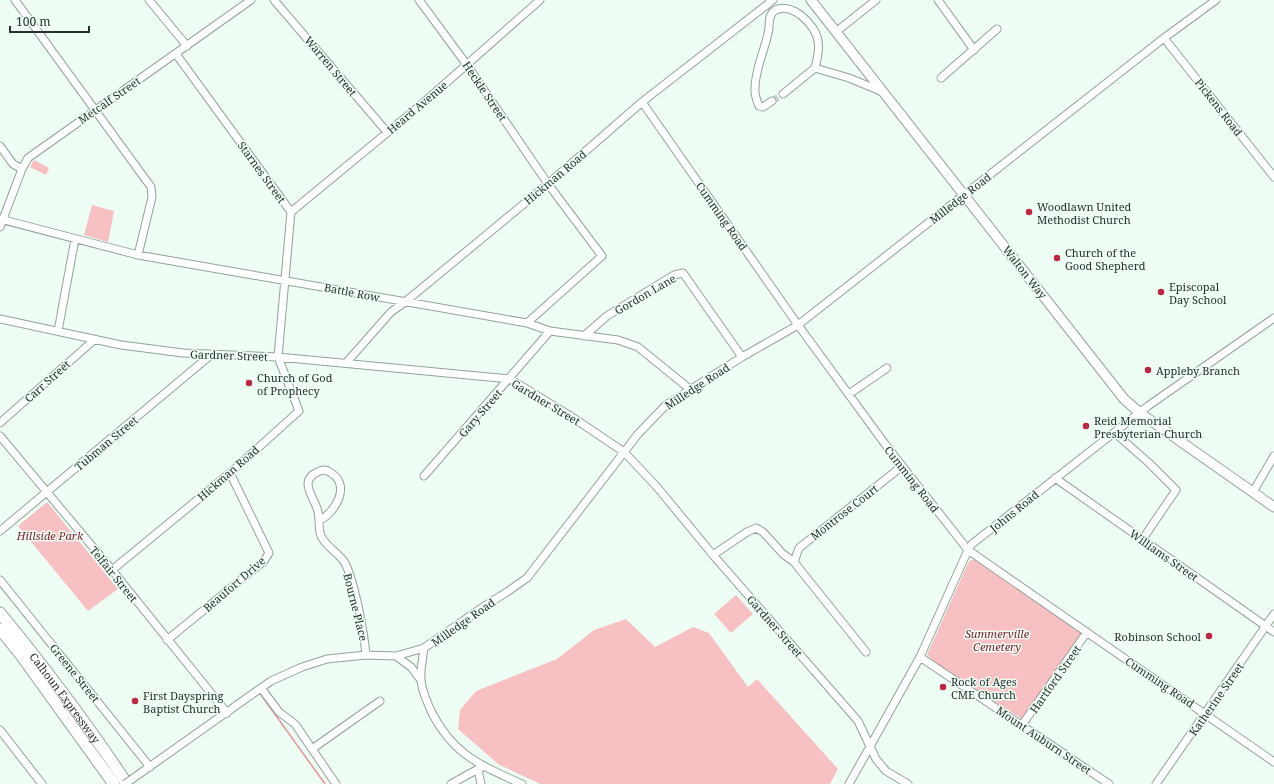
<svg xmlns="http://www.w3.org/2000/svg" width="1274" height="784" font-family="'Noto Serif',serif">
	<rect width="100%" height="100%" fill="#eefef5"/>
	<path fill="#f7c0c2" d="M34,160L49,168L46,175L30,167Z
		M92,205L114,211L108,242L84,235Z
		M47,502L118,589L88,611L18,526Z
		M976,559L1083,634L1022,719L937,664L927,655L968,563L971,560Z
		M736,595L753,614L731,633L714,614Z
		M626,619L655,647L693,627L709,633L748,687L757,679L838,769L830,784H540L498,764L458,729L460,710L476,691L557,659L594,630Z"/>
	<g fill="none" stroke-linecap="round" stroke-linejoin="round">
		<path stroke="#e3979a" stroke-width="1.5" d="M259,692L325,784"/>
		<path stroke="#c7d5cd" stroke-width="7" stroke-dasharray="7 3.5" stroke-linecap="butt" d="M772,101L783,94"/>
		<g stroke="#93a199" stroke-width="9">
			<path id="minor" d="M15,0L151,187L152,197L138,255
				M149,0L187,46
				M274,0L387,132
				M419,0L467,65L548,184L602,256L527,323
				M938,0L974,50
				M837,31L876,0
				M1164,38L1274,177
				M941,78L997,29
				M783,94L815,68L849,78L883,92
				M772,101L763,107L759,106C757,101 754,94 755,88C755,68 766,48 769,28C769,22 769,15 774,11C791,0 816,25 818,41C820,50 817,59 815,68
				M642,102L798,325L885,444L968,550L1274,762
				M0,146L13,164L22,169
				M291,212L422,104L540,0
				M0,219L138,255L527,323L550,331L618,340L638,347L691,390
				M0,227L22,169L28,158L251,0
				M0,319L121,345L183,353L278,357L510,379L569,415L624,452L657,487L713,555L858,721L876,759L886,771L908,784
				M58,331L75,239
				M584,336L607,316L674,275L683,273L742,357
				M346,363L391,312L405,302L548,184L642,102L773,0
				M849,394L887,368
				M0,423L94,340
				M1115,433L1149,463L1176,490L1142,540
				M0,436L112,570L227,713
				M424,476L550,331
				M1055,478L1274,632
				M1253,492L1274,456
				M319,521C336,512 351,485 331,473C327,470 324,469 320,471C296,480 315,497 318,512C320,519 318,529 321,536C326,547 339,553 345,563C355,583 364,633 366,655
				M0,531L212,354
				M713,555L747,532L756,528L763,532L783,554L794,562L866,652
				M794,562L799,548L901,467
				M112,570L230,473L299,411L278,357L291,212L176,54
				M0,580L150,767
				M167,640L264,561L269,553L230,473
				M424,648C423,658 420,669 421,679C421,690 427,701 431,711C453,755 480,765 522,784
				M396,656L411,667L420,679
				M920,657L1109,784
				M261,688L279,712L295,724L336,784
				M1022,725L1087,632
				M0,730L42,784
				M312,749L380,701
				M481,768L478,769L481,784
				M142,772L271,681L302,667L327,659L366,655L396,656L424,648L486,605L507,592L527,578L638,434L666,405L742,357L798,325L1164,38L1216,0
				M451,784L478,769
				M849,784L920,657L968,550L972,544L1148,406L1274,318
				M1156,784L1274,614"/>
		</g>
		<g stroke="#93a199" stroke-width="11">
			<path id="major" d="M811,0L1124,399L1140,413L1274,507"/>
		</g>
		<g stroke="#93a199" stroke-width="13">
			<g id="highway">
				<path id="s1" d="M0,613C45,668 88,725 127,784"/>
				<path d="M0,629L21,655L114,784"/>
			</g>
		</g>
		<use href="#minor" stroke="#fff" stroke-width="7"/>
		<use href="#major" stroke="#fff" stroke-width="9"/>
		<use href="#highway" stroke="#fff" stroke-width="11"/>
		<g stroke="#93a199" stroke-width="9" stroke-linecap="butt">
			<path id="minor-bridge" d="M125,784L142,772"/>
		</g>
		<use href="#minor-bridge" stroke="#fff" stroke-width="7"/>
	</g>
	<g fill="#b92742" stroke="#eefef5" stroke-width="1.5">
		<circle cx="1029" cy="212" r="4"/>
		<circle cx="1057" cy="258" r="4"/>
		<circle cx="1161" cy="292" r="4"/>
		<circle cx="1148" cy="370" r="4"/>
		<circle cx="249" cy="383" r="4"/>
		<circle cx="1086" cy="426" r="4"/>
		<circle cx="1209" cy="636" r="4"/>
		<circle cx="943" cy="687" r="4"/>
		<circle cx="135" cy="701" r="4"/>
	</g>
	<g text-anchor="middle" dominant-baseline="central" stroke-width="3" stroke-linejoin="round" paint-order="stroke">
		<g font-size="11" fill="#292f2c" stroke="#eefef5">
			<text transform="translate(331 66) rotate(50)">Warren Street</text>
			<text transform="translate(485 91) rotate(56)">Heckle Street</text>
			<text transform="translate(109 100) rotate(-35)">Metcalf Street</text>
			<text transform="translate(417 107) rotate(-40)">Heard Avenue</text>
			<text transform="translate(1219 107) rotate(52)">Pickens Road</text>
			<text transform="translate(262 172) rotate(54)">Starnes Street</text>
			<text transform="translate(555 177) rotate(-40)">Hickman Road</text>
			<text transform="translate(960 198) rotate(-38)">Milledge Road</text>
			<text transform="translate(722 216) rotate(55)">Cumming Road</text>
			<text transform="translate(1025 272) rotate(52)">Walton Way</text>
			<text transform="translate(352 292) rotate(11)">Battle Row</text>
			<text transform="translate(645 294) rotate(-30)">Gordon Lane</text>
			<text transform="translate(229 355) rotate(2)">Gardner Street</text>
			<text transform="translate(47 381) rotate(-42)">Carr Street</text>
			<text transform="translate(697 386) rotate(-33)">Milledge Road</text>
			<text transform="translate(546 402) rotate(31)">Gardner Street</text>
			<text transform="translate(480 413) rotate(-49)">Gary Street</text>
			<text transform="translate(106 443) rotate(-40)">Tubman Street</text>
			<text transform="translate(228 473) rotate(-41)">Hickman Road</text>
			<text transform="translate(912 479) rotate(52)">Cumming Road</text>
			<text transform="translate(1014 511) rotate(-39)">Johns Road</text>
			<text transform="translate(844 512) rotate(-38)">Montrose Court</text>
			<text transform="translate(1164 555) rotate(35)">Williams Street</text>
			<text transform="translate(114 574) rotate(51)">Telfair Street</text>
			<text transform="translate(234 584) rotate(-41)">Beaufort Drive</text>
			<text transform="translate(356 607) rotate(76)">Bourne Place</text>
			<text transform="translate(463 622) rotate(-35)">Milledge Road</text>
			<text transform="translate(775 626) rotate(49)">Gardner Street</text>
			<text transform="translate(75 673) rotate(51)">Greene Street</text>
			<text transform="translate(1055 679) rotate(-55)">Hartford Street</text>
			<text transform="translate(1160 682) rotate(34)">Cumming Road</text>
			<text stroke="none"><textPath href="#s1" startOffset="107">Calhoun Expressway</textPath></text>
			<text transform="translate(1216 699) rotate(-55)">Katherine Street</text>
			<text transform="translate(1044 740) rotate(34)">Mount Auburn Street</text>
		</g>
		<g font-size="11" fill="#292f2c" stroke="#eefef5" text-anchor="start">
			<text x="1037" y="206">Woodlawn United<tspan x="1037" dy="13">Methodist Church</tspan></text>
			<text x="1065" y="252">Church of the<tspan x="1065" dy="13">Good Shepherd</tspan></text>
			<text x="1169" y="286">Episcopal<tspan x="1169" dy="13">Day School</tspan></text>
			<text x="1156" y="370">Appleby Branch</text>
			<text x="257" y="377">Church of God<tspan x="257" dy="13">of Prophecy</tspan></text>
			<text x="1094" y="420">Reid Memorial<tspan x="1094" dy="13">Presbyterian Church</tspan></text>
			<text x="1201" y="636" text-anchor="end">Robinson School</text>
			<text x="951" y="681">Rock of Ages<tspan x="951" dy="13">CME Church</tspan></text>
			<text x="143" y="695">First Dayspring<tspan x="143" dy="13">Baptist Church</tspan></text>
		</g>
		<g font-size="11" font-style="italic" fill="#751c2a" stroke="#eefef5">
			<text x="50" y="535">Hillside Park</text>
			<text x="997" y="633">Summerville<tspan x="997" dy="13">Cemetery</tspan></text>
		</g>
	</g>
	<path d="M10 26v6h79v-6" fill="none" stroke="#292f2c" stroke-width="2"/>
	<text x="16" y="26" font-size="12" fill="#292f2c" stroke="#eefef5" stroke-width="3" paint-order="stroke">100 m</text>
</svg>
